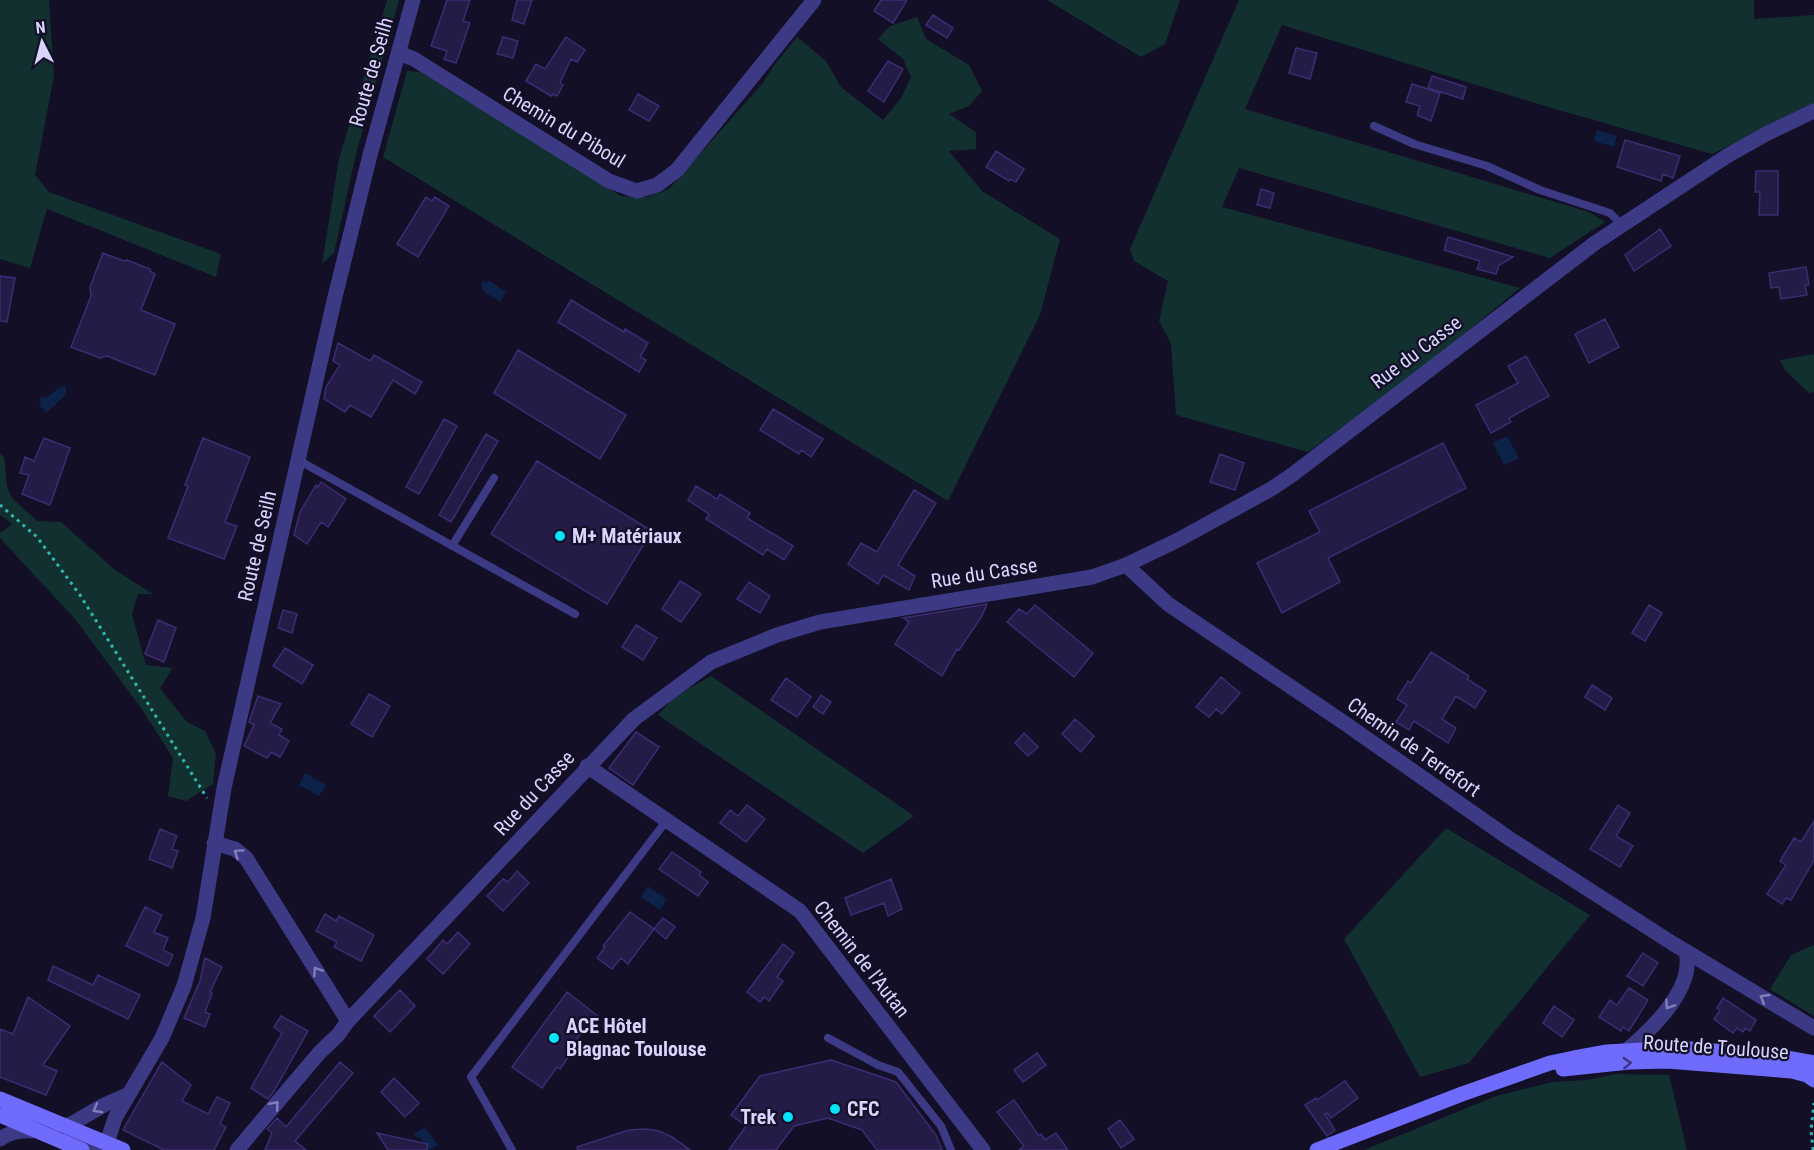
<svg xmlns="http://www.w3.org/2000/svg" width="1814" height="1150" font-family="'Roboto Condensed',sans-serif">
	<rect width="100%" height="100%" fill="#130f26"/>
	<path fill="#12302f" d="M0,0H49L54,76L35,175L49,192L221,254L216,277L47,209L30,268L0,259Z
		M387,0H399L356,154L334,253L322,264L339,159Z
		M1047,0H1180L1165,44L1141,57Z
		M1239,0H1754V19L1814,15V106L1712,154L1538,104L1282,25L1245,109L1589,212L1605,222L1550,258L1239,168L1222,207L1520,288L1429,363L1308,452L1176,415L1171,344L1159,321L1168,281L1134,261L1130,249Z
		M917,17L926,39L969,65L982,91L969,106L949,114L976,132V149L949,151L982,191L1060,239L1040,315L948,501L383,157L407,71L420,72L621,196L647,197L669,189L762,84L775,64L797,37L826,61L841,87L883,120L901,98L911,77L903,59L878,39L890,26Z
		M1814,354V392L1809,393L1785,370L1780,360Z
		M0,453L4,457L7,486L12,498L37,521L61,522L115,570L153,594H138L132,614L146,665L173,668L160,688L187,722L205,731L216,754L213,784L186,801L168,796L173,758L141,708L75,619L0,538V533L12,524L0,515Z
		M711,676L914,816L863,853L658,715L674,697Z
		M1446,828L1590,915L1469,1063L1420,1077L1344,939Z
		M1814,945V1016L1770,989L1791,955Z
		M1616,1074L1669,1075L1687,1150H1364L1496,1096L1552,1082L1587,1080Z"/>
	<path fill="#0c2248" d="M1597,130L1617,136L1614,147L1594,141Z
		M488,280L506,292L500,302L482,290L483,288L481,285L483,281L487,283Z
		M64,386L66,388V395L46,413L39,405L41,402L40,399L42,397L46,398L60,387Z
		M1507,436L1519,458L1504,465L1493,443Z
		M305,773L326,785L319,796L299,785Z
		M648,886L667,900L660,910L641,897Z
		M425,1127L438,1145L429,1150L420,1138L416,1137L414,1134Z"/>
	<path fill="#241b47" stroke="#3b2d73" stroke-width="1.5" d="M447,0H470L463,21L470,23L456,63L444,59L447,51L431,46Z
		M517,0H532L524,24L512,20Z
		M881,0H907L893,23L874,11Z
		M933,15L953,28L947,38L926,25Z
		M503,37L518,41L513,58L497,54Z
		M566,37L585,50L577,62L571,59L560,83L563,85L557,96L553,94L551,96L526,81L536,64L545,69Z
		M1296,48L1317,53L1310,79L1289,73Z
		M888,61L903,69L884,102L868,91Z
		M1432,76L1466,87L1463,99L1428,88Z
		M1412,84L1440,93L1431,121L1417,115L1420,106L1406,102Z
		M638,94L659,106L649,121L629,110Z
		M1625,140L1680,156L1673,178L1663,174L1661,181L1617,167Z
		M996,151L1024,169L1016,182L1010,179L1009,181L986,167Z
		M1756,171H1778V215H1759L1760,192H1755Z
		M1261,189L1274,193L1270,208L1257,205Z
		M426,197L432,201L435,197L449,206L418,257L397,244Z
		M1660,229L1671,246L1634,271L1625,255Z
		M1448,237L1481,247L1513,257L1499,265L1496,274L1477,269L1480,261L1444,250Z
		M103,253L124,261L127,260L150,269L151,272L155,274L141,310L175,324L155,375L107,356L100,358L71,347L91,296L90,287Z
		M1806,267L1809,285H1805L1807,295L1781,299L1779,287L1771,288L1769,273Z
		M0,276L15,278L7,322L0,321Z
		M571,300L624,332L625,329L648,343L640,357L646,360L639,372L558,322Z
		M1605,319L1619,347L1589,363L1575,334Z
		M338,343L370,361L374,355L422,382L415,394L393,380L371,417L350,405L345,412L324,399L326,387L340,365L333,361Z
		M518,350L626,415L600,459L494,393Z
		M1526,356L1549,396L1509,418L1511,422L1491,433L1476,405L1518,383L1508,366Z
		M773,409L823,439L811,457L801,450L799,454L760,430Z
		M444,419L457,426L419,494L406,487Z
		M486,434L498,441L451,522L439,515Z
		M44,438L70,448L50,505L22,494L29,475L20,473L25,457L34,461Z
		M203,438L250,457L225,522L237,526L224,559L168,538L188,486L185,485Z
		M1443,443L1466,488L1328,558L1340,582L1282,613L1257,563L1320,532L1309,511Z
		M1220,454L1244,463L1235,490L1210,482Z
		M537,461L652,531L607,604L491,534Z
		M321,482L346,499L328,527L321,522L307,544L294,535L300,512L316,485L318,487Z
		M696,486L717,499L720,494L750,513L747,518L793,546L784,560L767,549L763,555L706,519L709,514L688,500Z
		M914,490L936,503L898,565L915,576L909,590L883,575L878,584L848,564L861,543L877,552Z
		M680,581L701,594L681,622L662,609Z
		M749,582L770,596L760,613L737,599Z
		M987,604L982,616L959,650L957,649L942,676L895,644L909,622L903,618Z
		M1035,605L1093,653L1074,677L1007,622L1019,609L1027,614Z
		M1649,605L1662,613L1645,641L1632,633Z
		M283,610L297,614L292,633L278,628Z
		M158,620L176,628L164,662L145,654Z
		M636,625L657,638L643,660L622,647Z
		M285,648L313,665L302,684L273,666Z
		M1431,652L1469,676L1467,679L1486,691L1475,708L1456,696L1442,719L1456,728L1448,743L1414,721L1409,730L1396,722L1407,705L1397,699L1408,681L1411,683Z
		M1221,677L1240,693L1222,714L1216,709L1209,717L1196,707Z
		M786,678L811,697L797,717L771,700Z
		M1592,685L1612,698L1605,710L1585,697Z
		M369,694L390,706L372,737L351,724Z
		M821,695L831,702L823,714L813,707Z
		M258,696L281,704L270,723L282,729L279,735L289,741L280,757L271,752L267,758L244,746L254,725L249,722Z
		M1075,719L1094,736L1081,752L1062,734Z
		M636,732L659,747L633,785L609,768Z
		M1024,733L1038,747L1028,756L1015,743Z
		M747,805L765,819L746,842L720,823L730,810L738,816Z
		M1618,805L1630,813L1616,836L1633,846L1620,867L1590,849Z
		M1814,821V860L1791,900L1786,898L1782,904L1767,894L1786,865L1780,861L1794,838L1801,842Z
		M160,829L177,836L172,849L178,851L172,868L149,859Z
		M672,852L701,872L699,875L708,882L698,896L659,869Z
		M517,871L529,883L503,911L487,896L503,879L508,882Z
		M891,879L902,909L888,916L884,903L851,915L845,898Z
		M145,907L162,915L154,932L168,938L163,950L173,955L168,966L126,946Z
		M630,912L654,929L628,964L621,958L612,969L597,958L605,947L603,946Z
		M325,914L336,921L339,916L374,935L361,961L334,947L337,942L316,931Z
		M663,918L675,927L666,939L654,929Z
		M458,932L470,944L443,974L427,959L443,940L447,944Z
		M783,944L794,953L777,977L783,981L769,1001L764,997L760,1002L747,992Z
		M1643,953L1658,963L1643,986L1627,976Z
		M205,958L222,967L210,992L212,993L205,1012L210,1014L205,1027L184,1018L200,981Z
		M53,966L93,985L98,975L140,995L128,1019L48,980Z
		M1629,988L1648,1000L1629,1031L1623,1027L1621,1031L1599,1017L1610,1000L1617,1005Z
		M400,990L415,1006L390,1032L374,1016Z
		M567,992L598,1016L588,1028L586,1026L567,1053L570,1055L560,1069L557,1067L542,1088L512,1067Z
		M28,997L70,1026L43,1065L57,1071L46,1095L0,1077V1029L13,1034Z
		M1723,998L1756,1020L1750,1031L1745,1028L1743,1032L1737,1028L1733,1033L1714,1019L1720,1011L1717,1008Z
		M1554,1006L1574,1020L1562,1037L1543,1023Z
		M281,1016L308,1031L274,1091L268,1099L251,1088L282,1033L274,1027Z
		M1037,1053L1046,1065L1023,1082L1014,1070Z
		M831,1060L896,1082L936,1135L942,1150H877L862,1130L828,1118L794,1126L776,1150H729L746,1126L731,1115L760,1076Z
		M162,1062L191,1085L182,1101L208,1114L217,1097L230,1103L220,1124L226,1127L214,1150H164L123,1130Z
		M340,1062L353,1073L295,1141L306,1150H265L272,1133L267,1129L277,1118L286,1127Z
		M394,1078L419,1103L405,1117L381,1092Z
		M1345,1081L1358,1098L1331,1118L1327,1113L1325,1114L1335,1130L1327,1136L1305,1105L1316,1098L1317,1100Z
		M1014,1100L1039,1136L1041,1134L1045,1140L1056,1133L1068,1150H1019L1024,1146L997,1112Z
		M1120,1120L1134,1139L1121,1148L1108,1129Z
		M646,1129L659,1131L672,1137L690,1150H578L577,1147L629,1130Z
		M377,1133L428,1144L427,1150H388Z"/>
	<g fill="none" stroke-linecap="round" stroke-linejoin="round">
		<path stroke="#2fb8b0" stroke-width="3" stroke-dasharray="3 4.5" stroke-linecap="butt" d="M0,505L37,537L80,595L207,798
			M1813,1150L1811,1130L1814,1103"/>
		<path stroke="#3d3a85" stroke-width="8" d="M1374,126L1414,144L1487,166L1540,190L1610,213L1622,225
			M298,460L575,614
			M452,546L494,478
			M828,1038L878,1065L898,1072L941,1126L951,1150
			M512,1150L471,1077L667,820"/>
		<path stroke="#3d3a85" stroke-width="15" d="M399,53L414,59L609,181L637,191L657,185L677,170L814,0
			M1126,565L1168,604L1343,722L1510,839L1672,943L1814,1028
			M587,766L800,911L983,1150
			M214,843L235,849L246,858L348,1021
			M1627,1050C1652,1029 1695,988 1686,952
			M237,1150L320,1052L338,1035L348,1021L634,719L711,662L777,635L820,622L1092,577L1126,565L1178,540L1271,489L1292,475L1595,243L1727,156L1766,134L1814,111"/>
		<path stroke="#3d3a85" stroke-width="15" d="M56,1123L66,1126L73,1123L104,1105L129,1094
			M0,1139C10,1132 20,1130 32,1131
			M65,1141L91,1144L107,1143L115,1118L162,1038L184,986L203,918L224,788L334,301L370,155L413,0"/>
		<path stroke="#6f6bff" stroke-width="15" d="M1563,1069L1629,1062L1667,1061L1792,1071L1807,1075L1814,1080
			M0,1099L123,1150
			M0,1115L82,1150
			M1317,1150L1462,1094L1550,1063L1574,1058L1607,1052L1678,1048L1776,1056L1814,1063"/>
	</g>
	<defs><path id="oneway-chevron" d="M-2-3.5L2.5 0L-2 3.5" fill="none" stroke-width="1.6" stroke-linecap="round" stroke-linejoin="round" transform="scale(1.5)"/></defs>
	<g stroke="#837fbc">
		<use href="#oneway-chevron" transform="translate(238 853) rotate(-146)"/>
		<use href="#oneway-chevron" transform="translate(317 971) rotate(-122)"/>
		<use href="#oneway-chevron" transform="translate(1764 998) rotate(-149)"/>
		<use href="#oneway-chevron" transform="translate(1669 1005) rotate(124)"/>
		<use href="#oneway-chevron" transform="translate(275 1105) rotate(-50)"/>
		<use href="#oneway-chevron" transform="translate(97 1109) rotate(151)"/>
	</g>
	<use stroke="#38347d" href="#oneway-chevron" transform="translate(1627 1063) rotate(-3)"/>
	<g fill="#00e5ff" stroke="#130f26" stroke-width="2">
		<circle cx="560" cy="536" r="6"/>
		<circle cx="554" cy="1038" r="6"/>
		<circle cx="835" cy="1109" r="6"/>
		<circle cx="788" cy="1117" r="6"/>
	</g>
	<g text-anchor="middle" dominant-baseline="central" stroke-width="4.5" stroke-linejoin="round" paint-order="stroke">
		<g font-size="20" fill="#d9d4ff" stroke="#130f26">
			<text transform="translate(371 72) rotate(-74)">Route de Seilh</text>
			<text transform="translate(564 127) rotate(31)">Chemin du Piboul</text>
			<text transform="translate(1416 352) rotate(-37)">Rue du Casse</text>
			<text transform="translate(257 546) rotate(-77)">Route de Seilh</text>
			<text transform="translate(984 573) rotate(-9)">Rue du Casse</text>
			<text transform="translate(1414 747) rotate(35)">Chemin de Terrefort</text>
			<text transform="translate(534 793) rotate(-47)">Rue du Casse</text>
			<text transform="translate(862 959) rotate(52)">Chemin de l'Autan</text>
			<text transform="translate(1716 1047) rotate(4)">Route de Toulouse</text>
		</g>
		<g font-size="20" font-weight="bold" fill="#d9d4ff" stroke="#130f26" text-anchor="start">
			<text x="572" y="536">M+ Matériaux</text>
			<text x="566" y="1026">ACE Hôtel<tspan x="566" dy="23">Blagnac Toulouse</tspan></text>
			<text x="847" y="1109">CFC</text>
			<text x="776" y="1117" text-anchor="end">Trek</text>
		</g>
	</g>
	<g transform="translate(42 42) rotate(354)" stroke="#130f26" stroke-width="4.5" paint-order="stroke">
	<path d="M0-4.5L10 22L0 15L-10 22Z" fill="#d9d4ff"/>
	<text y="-9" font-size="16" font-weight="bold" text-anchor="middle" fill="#d9d4ff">N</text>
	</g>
</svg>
